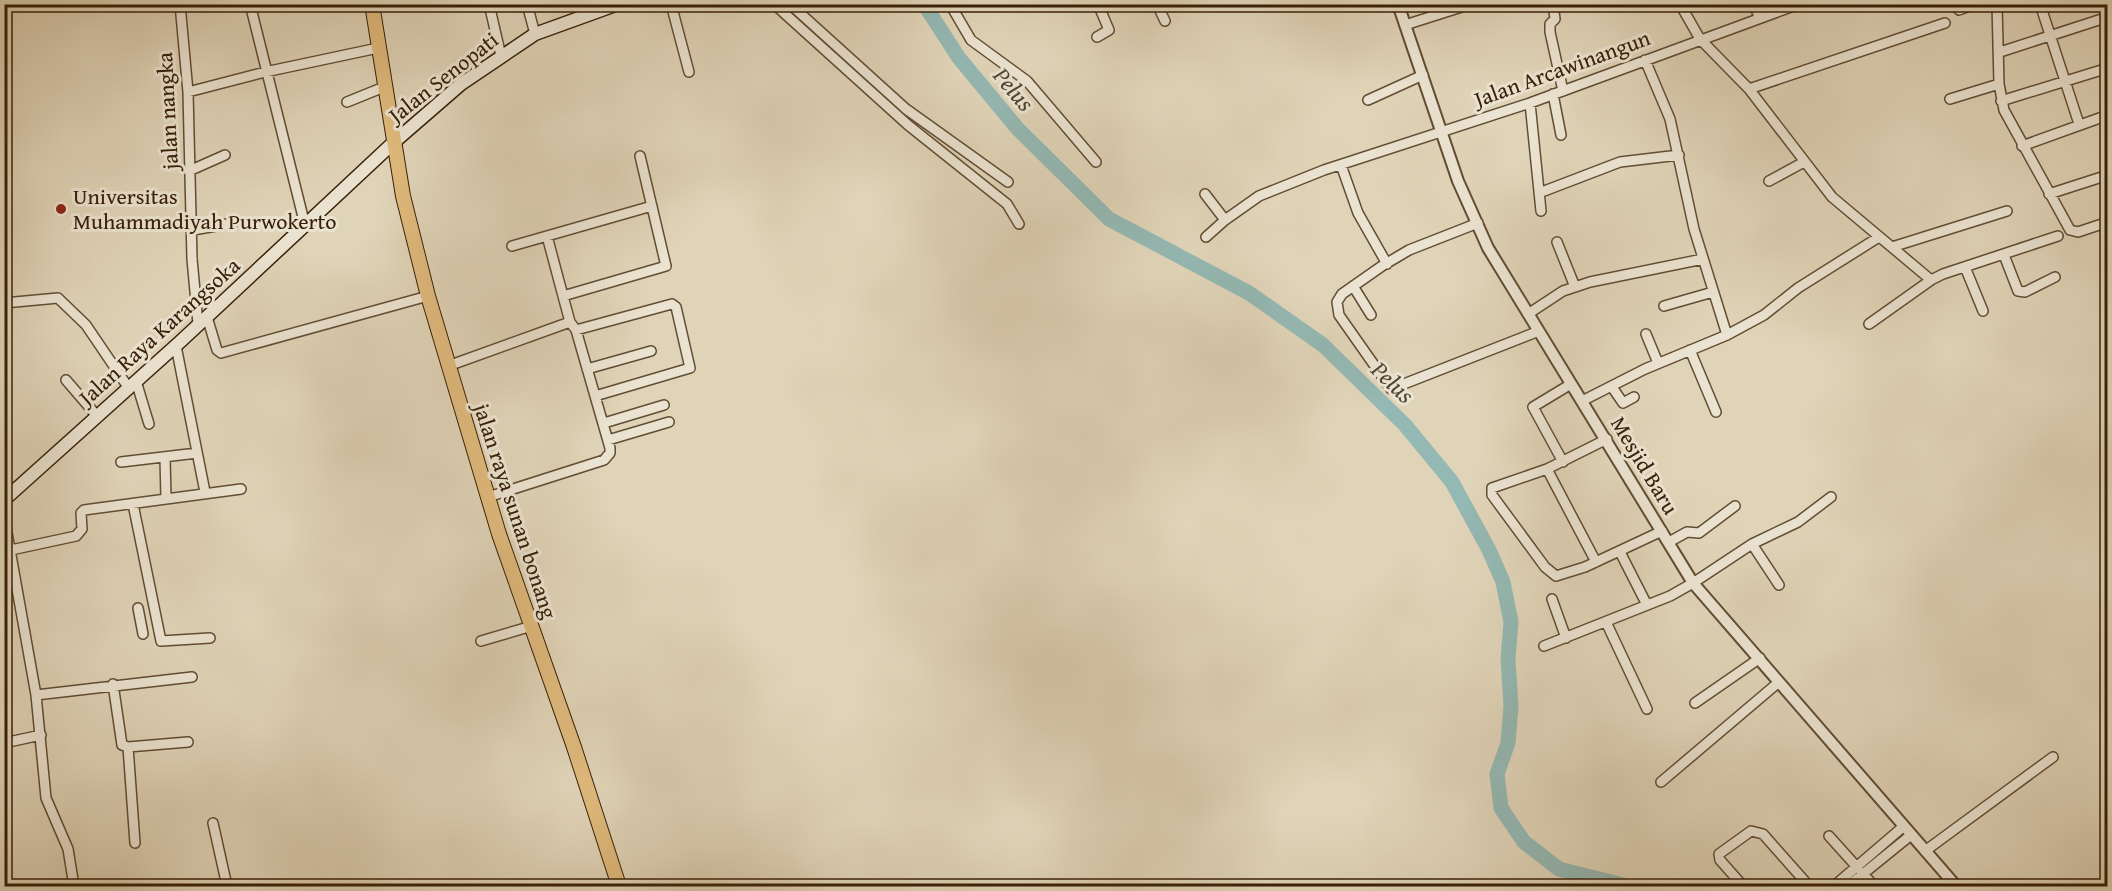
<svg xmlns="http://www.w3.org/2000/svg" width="2112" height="891" font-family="'Gentium Book Plus',serif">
	<rect width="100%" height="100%" fill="#e0d4b8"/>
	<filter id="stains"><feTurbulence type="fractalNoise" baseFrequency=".00333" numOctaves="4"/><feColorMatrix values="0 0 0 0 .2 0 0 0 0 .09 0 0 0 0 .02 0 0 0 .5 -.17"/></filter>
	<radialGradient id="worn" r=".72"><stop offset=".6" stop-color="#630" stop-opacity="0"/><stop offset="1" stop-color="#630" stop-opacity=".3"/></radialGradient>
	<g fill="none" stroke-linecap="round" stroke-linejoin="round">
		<path stroke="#94b8b3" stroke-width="15" d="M924,4L959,58L1017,128L1109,219L1249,293L1323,345L1405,425L1452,482L1489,550L1503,582L1511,622L1508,659L1511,706L1508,743L1497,774L1501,808L1524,842L1559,869L1627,886"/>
		<g stroke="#624d33" stroke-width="12">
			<path id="minor" d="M180,4L188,92L192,259L198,324
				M250,4L305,225
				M489,4L501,56
				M527,4L535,34
				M671,4L689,72
				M774,4L908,125L1007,204L1019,224
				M790,4L906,109L1008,182
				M950,4L971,40L1027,81L1096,162
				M1157,4L1165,21
				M1553,4L1555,19L1550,24V32L1563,91
				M1680,4L1700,39L1749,89L1832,197L1931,280L1943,274L2058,236
				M1754,4L1759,17
				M1997,4L1999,84L2004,110L2070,230L2078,232L2108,222
				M2040,4L2079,124
				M1959,10L1975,4
				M1405,25L1471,4
				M1097,37L1109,30L1098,4
				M2000,52L2108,17
				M1645,60L1670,119L1694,229L1727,335
				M1749,89L1945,23
				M188,92L265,72L378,48
				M1553,94L1561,135
				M1950,99L1999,84
				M1368,100L1423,75
				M2001,101L2108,68
				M347,102L384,87
				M1530,103L1541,211
				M2022,146L2108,115
				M1341,165L1358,213L1387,264
				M189,171L225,155
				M1769,181L1804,162
				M1539,193L1620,162L1679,155
				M1205,194L1225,220L1206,237
				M2049,194L2108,175
				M1225,220L1259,196L1324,170L1530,103L1799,4
				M1478,223L1409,250L1382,266L1342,294L1337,302L1339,315L1391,389L1539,331
				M193,230L233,223
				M547,236L563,296
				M1557,242L1575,287
				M512,246L652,206
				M1892,247L2007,211
				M2004,255L2018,291L2025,292L2055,277
				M1965,267L1983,311
				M1353,286L1371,315
				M4,303L58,298L86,325L128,387
				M1664,306L1713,292
				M1528,314L1563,291L1590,282L1703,259
				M207,317L217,350L221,353L428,296
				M570,322L563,296L666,266L640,156
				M1869,324L1931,280
				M576,330L672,304L676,307L690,368L595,396
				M1646,334L1658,363
				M176,346L205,492
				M1690,350L1716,412
				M448,366L570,322L576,330L610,448V453L604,460L488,497
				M587,369L651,351
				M66,380L97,416
				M136,381L149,424
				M1612,387L1623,403L1634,397
				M1582,401L1645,369L1727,335L1764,315L1798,288L1879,237
				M604,423L664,405
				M1607,439L1547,469L1492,488V495L1545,567L1556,576L1585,567L1662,531
				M608,440L669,422
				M165,458L166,498
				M121,462L197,453
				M1563,462L1533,407L1571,384
				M1547,469L1596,562
				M133,504L161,641L210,638
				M4,516L36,695L46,798L68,849L74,886
				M1669,542L1687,532L1699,533L1735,506
				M1752,544L1779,585
				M11,550L76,536L82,529L81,513L84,510L241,489
				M1620,552L1647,605
				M1552,599L1566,638
				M138,608L143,634
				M1606,622L1647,709
				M481,641L532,626
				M1544,646L1670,596L1693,583L1752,544L1798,522L1831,497
				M113,684L122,745L128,747L135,843
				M36,695L192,677
				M1695,703L1760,658
				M4,743L41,735
				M128,747L188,742
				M1661,782L1779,682
				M213,823L227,886
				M1829,836L1874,886
				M1925,851L2053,757
				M1743,886L1720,860L1719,854L1751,831L1763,834L1809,886
				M1834,886L1904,826
				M1848,886L1911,835
				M2102,886L2108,883"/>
		</g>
		<g stroke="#624d33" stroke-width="14">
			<path id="tertiary" d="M1398,4L1458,181L1488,248L1693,583L1956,886"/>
		</g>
		<g stroke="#382007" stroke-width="15">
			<path id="secondary" d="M4,500L181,341L393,143L461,84L535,34L618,4"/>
		</g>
		<g stroke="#382007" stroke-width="16">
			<path id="primary" d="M372,4L403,196L428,296L499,534L574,747L619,886"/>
		</g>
		<use href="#minor" stroke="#ebe3d1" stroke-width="9"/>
		<use href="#tertiary" stroke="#ebe3d1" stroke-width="10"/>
		<use href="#secondary" stroke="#ebe3d1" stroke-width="12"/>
		<use href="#primary" stroke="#e0ba7c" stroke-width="14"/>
	</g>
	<circle fill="#8f2418" stroke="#ebe3d1" stroke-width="2" cx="61" cy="209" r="6"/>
	<g text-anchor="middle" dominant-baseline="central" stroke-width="6" stroke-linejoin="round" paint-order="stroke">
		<g font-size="22" fill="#382007" stroke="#ebe3d1">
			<text transform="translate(1562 68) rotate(-20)">Jalan Arcawinangun</text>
			<text transform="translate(443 77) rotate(-38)">Jalan Senopati</text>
			<text transform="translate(167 111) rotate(-93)">jalan nangka</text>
			<text transform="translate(159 331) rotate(-42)">Jalan Raya Karangsoka</text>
			<text transform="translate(1645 465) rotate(59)">Mesjid Baru</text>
			<text transform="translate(516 511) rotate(72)">jalan raya sunan bonang</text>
		</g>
		<g font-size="22" fill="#382007" stroke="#ebe3d1" text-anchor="start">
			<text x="73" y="196">Universitas<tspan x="73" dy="25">Muhammadiyah Purwokerto</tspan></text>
		</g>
		<g font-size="24" font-style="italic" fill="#4f4632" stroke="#ebe3d1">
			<text transform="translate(1014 89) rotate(50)">Pelus</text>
			<text transform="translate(1393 382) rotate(44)">Pelus</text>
		</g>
	</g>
	<rect width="2112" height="891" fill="none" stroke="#e0d4b8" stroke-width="24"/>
	<rect x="6" y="6" width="2100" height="879" fill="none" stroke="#382007" stroke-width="3"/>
	<rect x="12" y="12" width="2088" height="867" fill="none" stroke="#382007" stroke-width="1.5"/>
	<rect width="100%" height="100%" filter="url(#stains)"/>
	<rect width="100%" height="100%" fill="url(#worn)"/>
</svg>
